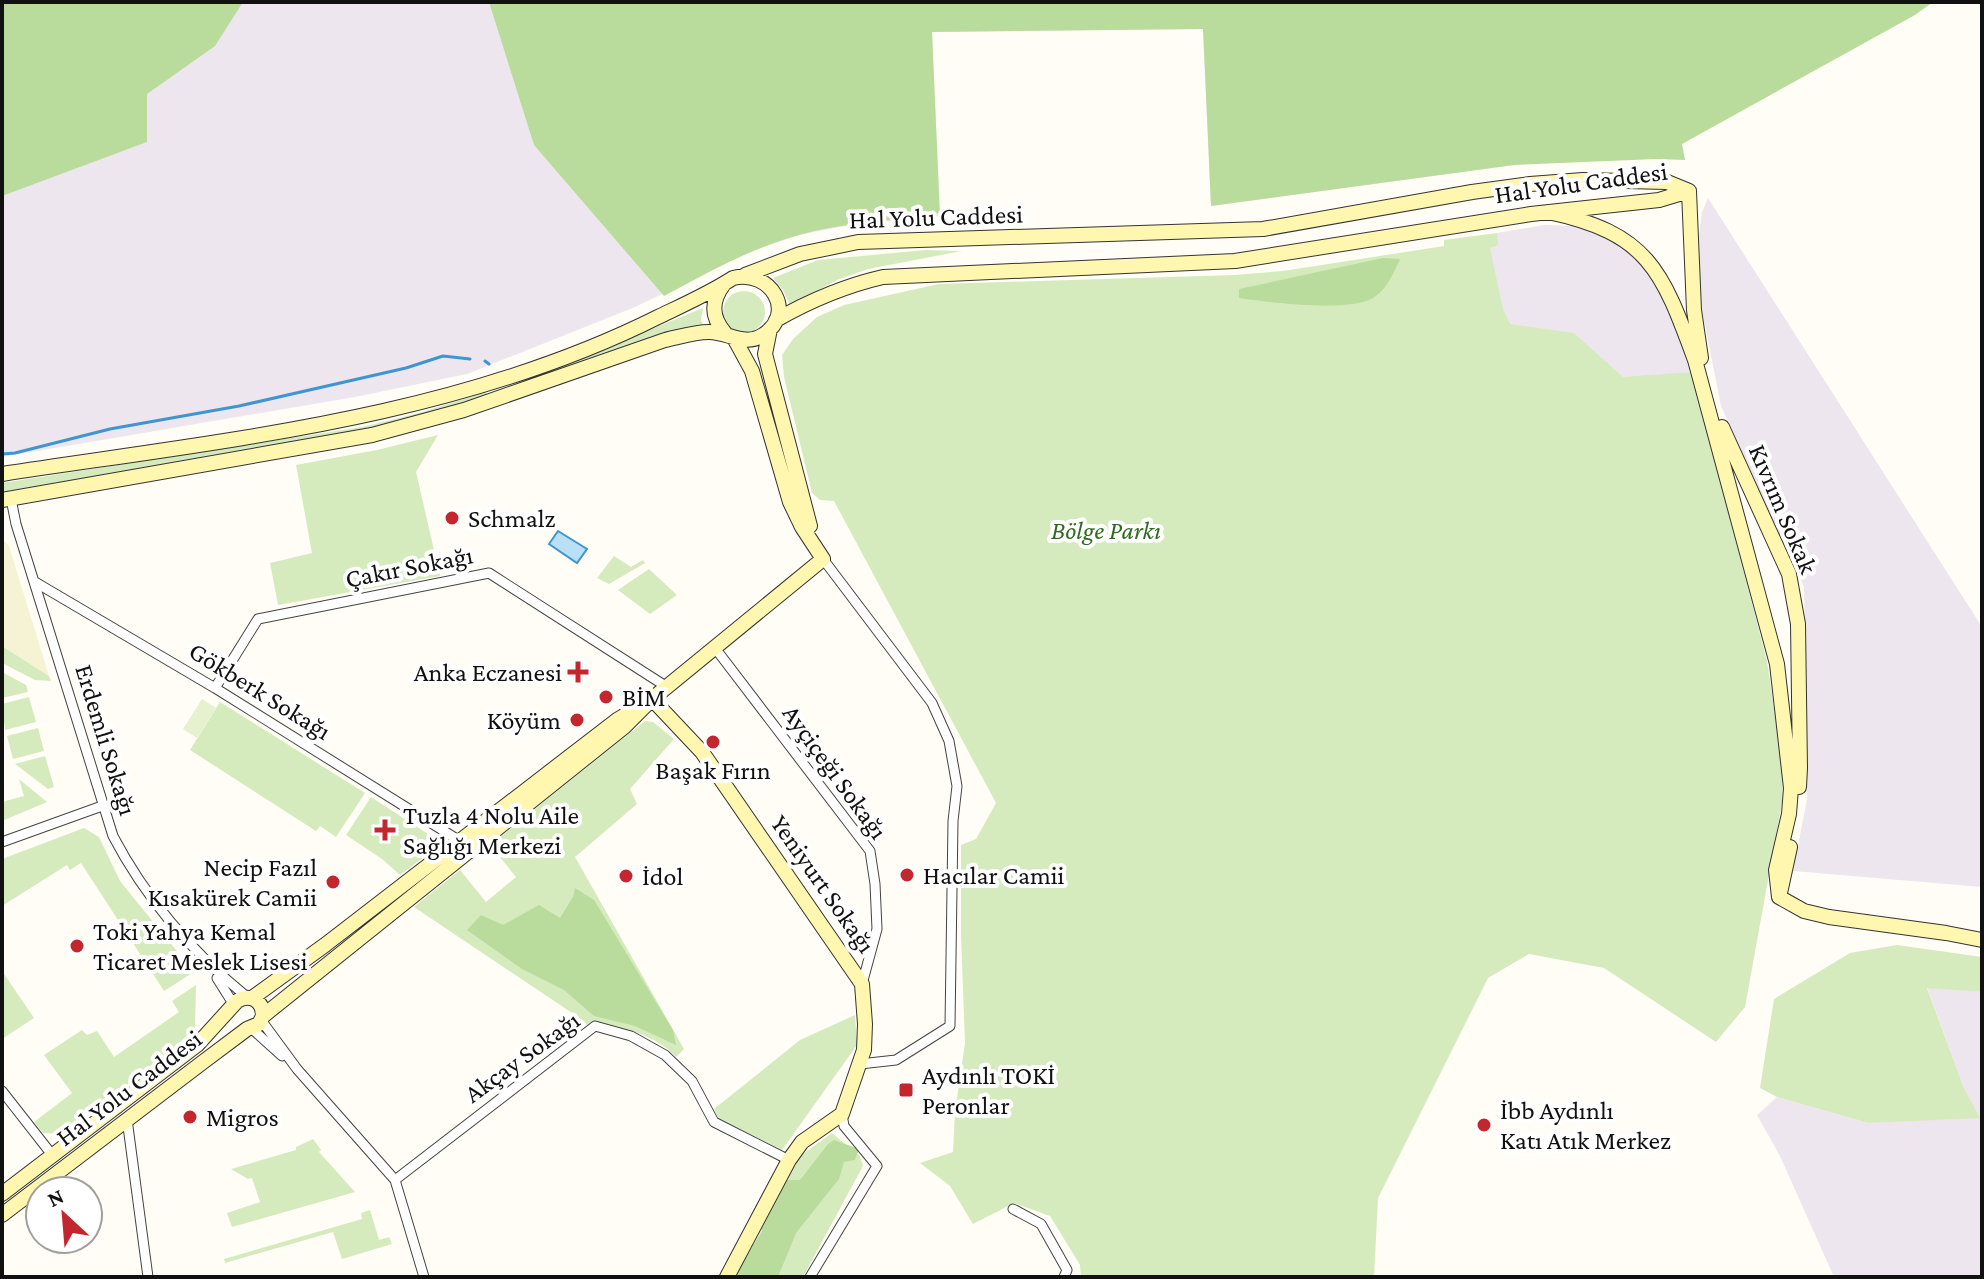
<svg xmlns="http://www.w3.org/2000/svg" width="1984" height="1279" font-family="'Crimson Pro',serif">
	<rect width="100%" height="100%" fill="#fffdf5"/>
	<path fill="#eee6ef" d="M2,2H1892L1514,165L1211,206L1203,29L932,32L940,217L860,223L799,235L749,252L635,307L467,374L355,397L2,457Z
		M1708,198L1982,627V887L1793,871L1807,799L1804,587L1721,406L1701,305L1699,235L1702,212Z
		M1544,225L1577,226L1617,244L1642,263L1658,285L1678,326L1692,372L1623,381L1508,326L1475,258L1497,233Z
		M1927,987L1982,992V1277H1834L1780,1156L1757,1115L1777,1097L1868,1123L1979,1117L1964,1088Z"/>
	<path fill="#f6f3d4" d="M2,539L9,546L49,676L2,646Z"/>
	<path fill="#d5ebbd" d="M1497,233L1498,245L1490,248L1503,309L1510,324L1574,333L1623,377L1692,372L1767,661L1783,770L1782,803L1745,1007L1716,1042L1604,968L1529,954L1488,978L1378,1198L1374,1277H1081L1080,1265L1050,1216L1014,1203L973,1224L950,1186L920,1163L953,1152L955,1112L965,1043L961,935V845L976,839L996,803L834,501L820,500L812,493L784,377L782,355L793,339L817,317L844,305L939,284L1234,275L1283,271L1444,246V240Z
		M926,250L962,251L868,269L837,280L790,305L783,290L773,278L818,260Z
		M723 312a21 21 0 1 1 42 0a21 21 0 1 1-42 0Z
		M703,308L701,320L705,331L547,375V372Z
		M486,392L487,395L420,416L364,429L2,492V483L362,427L419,413Z
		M438,435L416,472L440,576L278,605L270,563L312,553L296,465L377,450Z
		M614,556L631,567L643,560L645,563L609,584L597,578Z
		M649,569L677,595L650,614L618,590Z
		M2,646L49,676L51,681L35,680L2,663Z
		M2,672L26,685L28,692L2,698Z
		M29,697L36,722L5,730L2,704Z
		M220,702L365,793L336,837L320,826L316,831L190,750Z
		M645,721L653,722L674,739L630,789L637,804L575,857L684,1049L676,1057C656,1034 621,1028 593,1021L587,1025L581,1019L414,907L460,870L486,902L516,877L490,845Z
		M38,728L44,751L13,759L7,736Z
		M45,756L54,787L48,789L15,764Z
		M19,779L47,802L2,821V802L24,796Z
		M371,797L431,836L428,854L400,875L382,859L346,835Z
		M84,828L99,837L120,881L194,972L164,991L81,863L70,870L67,865L2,906V859Z
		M1897,945L1982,957V992L1927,988L1964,1088L1980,1118L1868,1123L1777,1097L1760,1088L1774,999L1850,953Z
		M2,971L34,1018L2,1039Z
		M196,985L195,1030L66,1134L43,1133L34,1122L72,1093L44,1055L82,1030L87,1035L97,1031L114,1057L179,1012L172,1001Z
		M855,1015L857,1045L782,1150L719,1119L714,1109L800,1040Z
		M832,1133L860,1156L863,1166L803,1277H736L799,1157Z
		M313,1139L321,1150L319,1152L355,1192L232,1227L227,1213L260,1202L252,1178L248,1179L231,1169L296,1150V1147Z
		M370,1210L379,1240L389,1237L392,1244L342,1259L333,1232L225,1263L224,1259L362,1219L361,1213Z"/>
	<path fill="#b9dc9c" d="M2,2H243L215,46L147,94V142L2,196Z
		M489,2H1933L1915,15L1682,144L1685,160L1656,159L1514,165L1211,206L1203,29L932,32L940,217C893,220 845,222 799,235C751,248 707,273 664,296L534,145Z
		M1383,258L1400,259C1394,272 1388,287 1376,296C1354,314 1267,302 1239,298V289Z
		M575,888L594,900L673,1030L676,1045L635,1026L594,1016L564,990L522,969L467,930L481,915L503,925L539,905L560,918L573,897Z
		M834,1140L859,1149L855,1160L844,1162L839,1179L796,1233L778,1277H733L762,1232V1225L783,1180H800L828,1144Z"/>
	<path fill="#e6f2cf" d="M202,699L216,708L197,738L183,729Z"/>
	<path fill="#b9e0f7" stroke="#3f96cf" stroke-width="2" d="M558,531L587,549L577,563L549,544Z"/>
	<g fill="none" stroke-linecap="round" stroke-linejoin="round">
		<path stroke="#3f96cf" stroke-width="3" d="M485,361L489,364
			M2,454L15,453L110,429L239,406L406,368L443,356L470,359"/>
		<g stroke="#444" stroke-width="11">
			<path id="street" d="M11,499L16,524L113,836C146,899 192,952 247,997
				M823,559L932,703L949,741L957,786L953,821L950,1026L896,1060L860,1064
				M35,582L215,688L460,841
				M715,648L870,851L875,884L877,929L862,984
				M215,688L258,619L489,573L667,687
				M2,842L102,806
				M217,978L234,1005
				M261,1020L297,1069L395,1180L424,1277
				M251,1028L282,1056
				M2,1091L53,1156
				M127,1119L148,1277
				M395,1180L595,1026L631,1036L665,1055L692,1081L714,1122L789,1160
				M1013,1209L1041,1224L1067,1270L1064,1277
				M810,1277L877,1166L844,1126L842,1114"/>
		</g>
		<g stroke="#333" stroke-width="16">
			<path id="secondary" d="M1689,191L1694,310L1701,358
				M1548,212C1648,233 1662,270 1695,360L1777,664L1791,788L1789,814L1776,870L1779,897L1804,911L1829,917L1946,933L1982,940
				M745,275L800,254L858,242L1263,229L1472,192L1530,184L1583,180L1667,182L1689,191
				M724,284C711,301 711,317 725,333
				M776,320C811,300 844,286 883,277L1235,261L1531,214L1659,200L1689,191
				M770,329L765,354L810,526
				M734,338L752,371L790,502L802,527L823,559
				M1722,427L1789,574L1798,624L1800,768L1799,787
				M2,474C224,440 454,419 658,317C683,305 710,293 733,278C771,269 797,313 763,335C745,347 728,332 709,332C694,332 679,337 665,340L464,410L372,435L2,500
				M652,699L702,752L862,984L865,1024L864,1050L842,1114L802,1142L789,1160L727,1277
				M1780,893L1790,847
				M252,998L325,945L617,720L635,709
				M2,1194L197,1045L237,1001C251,993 263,1001 263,1016
				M2,1215L203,1062L247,1029L259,1024L263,1016L624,727L652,699L823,559"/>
		</g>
		<use href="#street" stroke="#fff" stroke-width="9"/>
		<use href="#secondary" stroke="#fff6b0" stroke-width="14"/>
	</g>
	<g fill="#c4262e" stroke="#fff" stroke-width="3">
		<circle cx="452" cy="518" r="8"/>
		<path d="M574 660h8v8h8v8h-8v8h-8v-8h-8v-8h8z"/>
		<circle cx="606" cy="697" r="8"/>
		<circle cx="577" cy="720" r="8"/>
		<circle cx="713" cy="742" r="8"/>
		<path d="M381 818h8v8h8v8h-8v8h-8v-8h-8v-8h8z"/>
		<circle cx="907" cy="875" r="8"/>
		<circle cx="626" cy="876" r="8"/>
		<circle cx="333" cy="882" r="8"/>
		<circle cx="77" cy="946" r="8"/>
		<rect x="898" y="1082" width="16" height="16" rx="4"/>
		<circle cx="190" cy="1117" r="8"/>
		<circle cx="1484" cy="1125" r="8"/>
	</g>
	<g text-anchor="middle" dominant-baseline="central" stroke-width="8" stroke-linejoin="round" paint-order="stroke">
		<g font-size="26" fill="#111" stroke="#fff">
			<text transform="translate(1581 183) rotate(-8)">Hal Yolu Caddesi</text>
			<text transform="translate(936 217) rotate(-2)">Hal Yolu Caddesi</text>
			<text transform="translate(1783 509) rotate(67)">Kıvrım Sokak</text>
			<text transform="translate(409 567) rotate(-11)">Çakır Sokağı</text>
			<text transform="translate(260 691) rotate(32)">Gökberk Sokağı</text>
			<text transform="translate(106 740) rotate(73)">Erdemli Sokağı</text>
			<text transform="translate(835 772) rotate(54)">Ayçiçeği Sokağı</text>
			<text transform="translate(823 884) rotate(55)">Yeniyurt Sokağı</text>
			<text transform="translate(522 1057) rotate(-36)">Akçay Sokağı</text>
			<text transform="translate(129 1088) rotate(-37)">Hal Yolu Caddesi</text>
		</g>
		<g font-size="26" fill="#111" stroke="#fff" text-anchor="start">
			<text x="468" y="518">Schmalz</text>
			<text x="562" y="672" text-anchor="end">Anka Eczanesi</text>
			<text x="622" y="697">BİM</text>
			<text x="561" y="720" text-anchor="end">Köyüm</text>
			<text x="713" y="770" text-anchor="middle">Başak Fırın</text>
			<text x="403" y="815">Tuzla 4 Nolu Aile<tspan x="403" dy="30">Sağlığı Merkezi</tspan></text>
			<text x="317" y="867" text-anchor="end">Necip Fazıl<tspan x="317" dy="30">Kısakürek Camii</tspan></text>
			<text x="923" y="875">Hacılar Camii</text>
			<text x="642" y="876">İdol</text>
			<text x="93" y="931">Toki Yahya Kemal<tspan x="93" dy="30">Ticaret Meslek Lisesi</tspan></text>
			<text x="922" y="1075">Aydınlı TOKİ<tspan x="922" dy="30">Peronlar</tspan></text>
			<text x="1500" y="1110">İbb Aydınlı<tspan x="1500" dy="30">Katı Atık Merkez</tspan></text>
			<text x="206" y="1117">Migros</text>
		</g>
		<g font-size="26" font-style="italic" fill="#2f6b1f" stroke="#fff">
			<text x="1106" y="530">Bölge Parkı</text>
		</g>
	</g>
	<rect width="1984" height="1279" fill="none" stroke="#111111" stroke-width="8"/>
	<g transform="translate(64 1215) rotate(334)"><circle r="38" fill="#ffffff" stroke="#a0a0a0" stroke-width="2"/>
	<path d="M0-6L14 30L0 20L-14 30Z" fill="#c4262e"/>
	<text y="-12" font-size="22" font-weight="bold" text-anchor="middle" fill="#111111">N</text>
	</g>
</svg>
